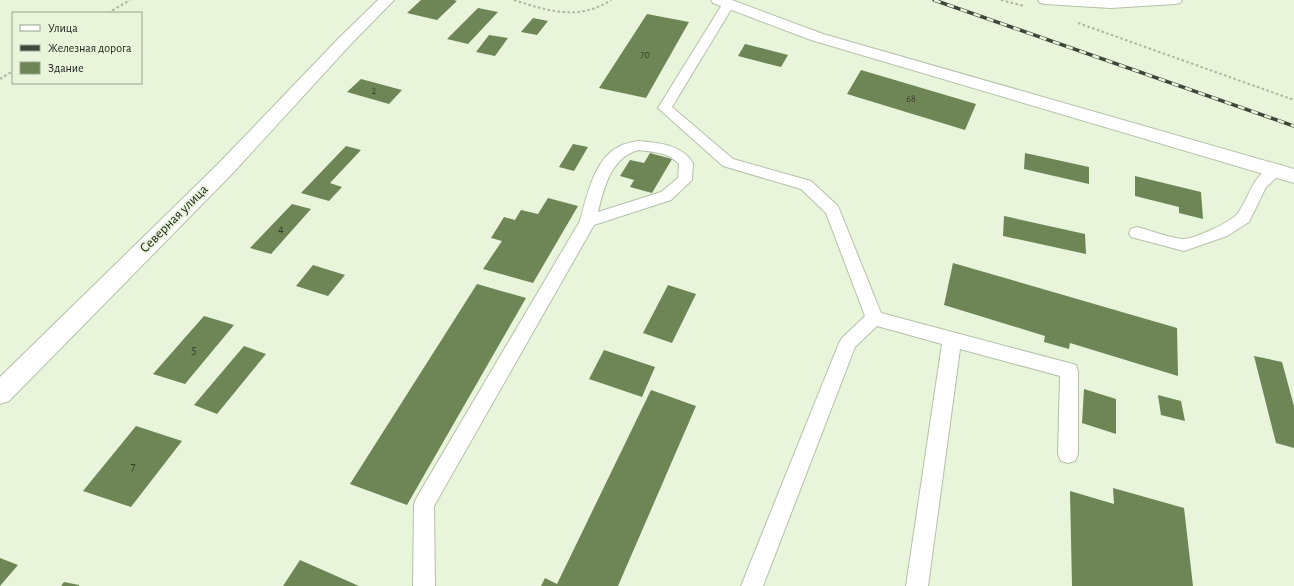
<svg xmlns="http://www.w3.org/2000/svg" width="1294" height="586" font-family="'Alegreya Sans',sans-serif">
	<rect width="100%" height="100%" fill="#e8f5db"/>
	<path fill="#6e8556" d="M421,0H454L457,1L437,20L407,13Z
		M478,8L498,12L468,44L447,39Z
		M647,14L689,22L646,98L599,88Z
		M533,18L548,21L537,35L521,32Z
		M489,35L508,38L495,56L476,52Z
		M745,44L788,55L781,67L738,56Z
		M861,70L976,104L965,130L847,94Z
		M361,79L402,90L389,104L347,92Z
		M573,144L588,147L574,171L559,167Z
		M346,146L361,150L330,183L342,187L329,201L301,193Z
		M650,153L672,159L652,193L630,187L634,180L620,176L630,160L644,163Z
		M1025,153L1089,167V184L1024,169Z
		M1135,176L1201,192L1203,219L1179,213V207L1135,196Z
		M548,198L578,206L533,283L483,269L502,241L491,238L504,217L515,220L521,210L538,214Z
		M292,204L311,209L271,254L250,248Z
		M1004,216L1085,234L1086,254L1003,236Z
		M953,263L1177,328L1178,376L1070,343L1069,349L1044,342L1045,336L944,305Z
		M313,265L345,275L328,296L296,286Z
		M477,284L526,298L407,505L350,484Z
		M668,285L696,294L672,343L643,333Z
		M204,316L234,325L185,384L153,374Z
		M244,346L266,354L217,414L194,405Z
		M604,350L655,367L642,397L589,379Z
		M1254,356L1282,362L1294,406V448L1276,443Z
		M1084,389L1116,399V434L1082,423Z
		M651,390L696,406L618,586H541L545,578L557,584Z
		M1158,395L1181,401L1185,421L1161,415Z
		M136,426L182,441L131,507L83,491Z
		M1113,488L1184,508L1193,586H1072L1070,491L1114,504Z
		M0,558L18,565L0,586Z
		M300,560L359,586H283Z
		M64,582L79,585V586H61Z"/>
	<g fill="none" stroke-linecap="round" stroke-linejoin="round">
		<g stroke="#b4c1a8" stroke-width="2">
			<path id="lane" d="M731,0L735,3L672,107L733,159L811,181L838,206L881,313L1069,363L1076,365L1078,371V454L1075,461L1068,463L1061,461L1058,454L1060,376L960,349L928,586H906L942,344L877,326L855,347L763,586H741L839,343L842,338L865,316L826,213L801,189L723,166L658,108L723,3L725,1Z
				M638,141C659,143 681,144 693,163L692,180L671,200L594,225L434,506L435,586H413L414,504L417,497L580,221C587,196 594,158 620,146C626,143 633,142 638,141ZM638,150C654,152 668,152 679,164L678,178L661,192L598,212C604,187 611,158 638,150Z
				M1278,165L1283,166L1285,170L1266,187L1249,222L1227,236L1184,251L1131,237L1129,233L1131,229L1137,227C1152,231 1167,237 1182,239C1193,240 1231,222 1238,213C1251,195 1252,172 1278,165Z"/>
		</g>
		<g stroke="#b4c1a8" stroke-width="2">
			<path id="street" d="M378,0H394L351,44L231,175L9,401L0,404V377L217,165L339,38Z
				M711,0H732L823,34L1294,169V183L811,40L713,3Z
				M1038,0H1182L1180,3L1175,4L1110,8L1045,4L1040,3Z"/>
		</g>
		<path stroke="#aab4a0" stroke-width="2" stroke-dasharray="2.5 2.5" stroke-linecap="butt" d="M514,0C548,11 579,21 611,0
			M1001,0L1024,6
			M108,13L130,0
			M1078,23L1294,100
			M0,79L13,71"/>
		<use href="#lane" fill="#fff" fill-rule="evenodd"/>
		<use href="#street" fill="#fff" fill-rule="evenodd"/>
		<g stroke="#40463a" stroke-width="3.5">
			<path id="rail" d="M934,0L1294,126"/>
		</g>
		<use href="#rail" stroke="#e8f5db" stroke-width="2.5" stroke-dasharray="7" stroke-linecap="butt"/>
	</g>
	<g text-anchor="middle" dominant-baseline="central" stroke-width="3.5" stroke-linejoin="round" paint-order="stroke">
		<g font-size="10" fill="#353e2c">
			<text x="645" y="55">70</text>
			<text x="374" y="91">2</text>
			<text x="911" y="99">68</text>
		</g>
		<g font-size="12" fill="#353e2c">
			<text x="281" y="229">4</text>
			<text x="194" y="350">5</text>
			<text x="133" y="466">7</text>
		</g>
		<g font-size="14" fill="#22271e" stroke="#e8f5db">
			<text transform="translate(174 219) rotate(-45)">Северная улица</text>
		</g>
	</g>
	<rect x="12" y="12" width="130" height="72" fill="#e8f5db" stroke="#99a38f"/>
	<rect x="20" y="25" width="20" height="6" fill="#ffffff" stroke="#99a38f"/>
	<text x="48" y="32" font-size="12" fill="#22271e">Улица</text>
	<rect x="20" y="45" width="20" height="6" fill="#40463a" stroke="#99a38f"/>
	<text x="48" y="52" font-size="12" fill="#22271e">Железная дорога</text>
	<rect x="20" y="62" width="20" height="12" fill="#6e8556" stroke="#99a38f"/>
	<text x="48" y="72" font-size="12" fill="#22271e">Здание</text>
</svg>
